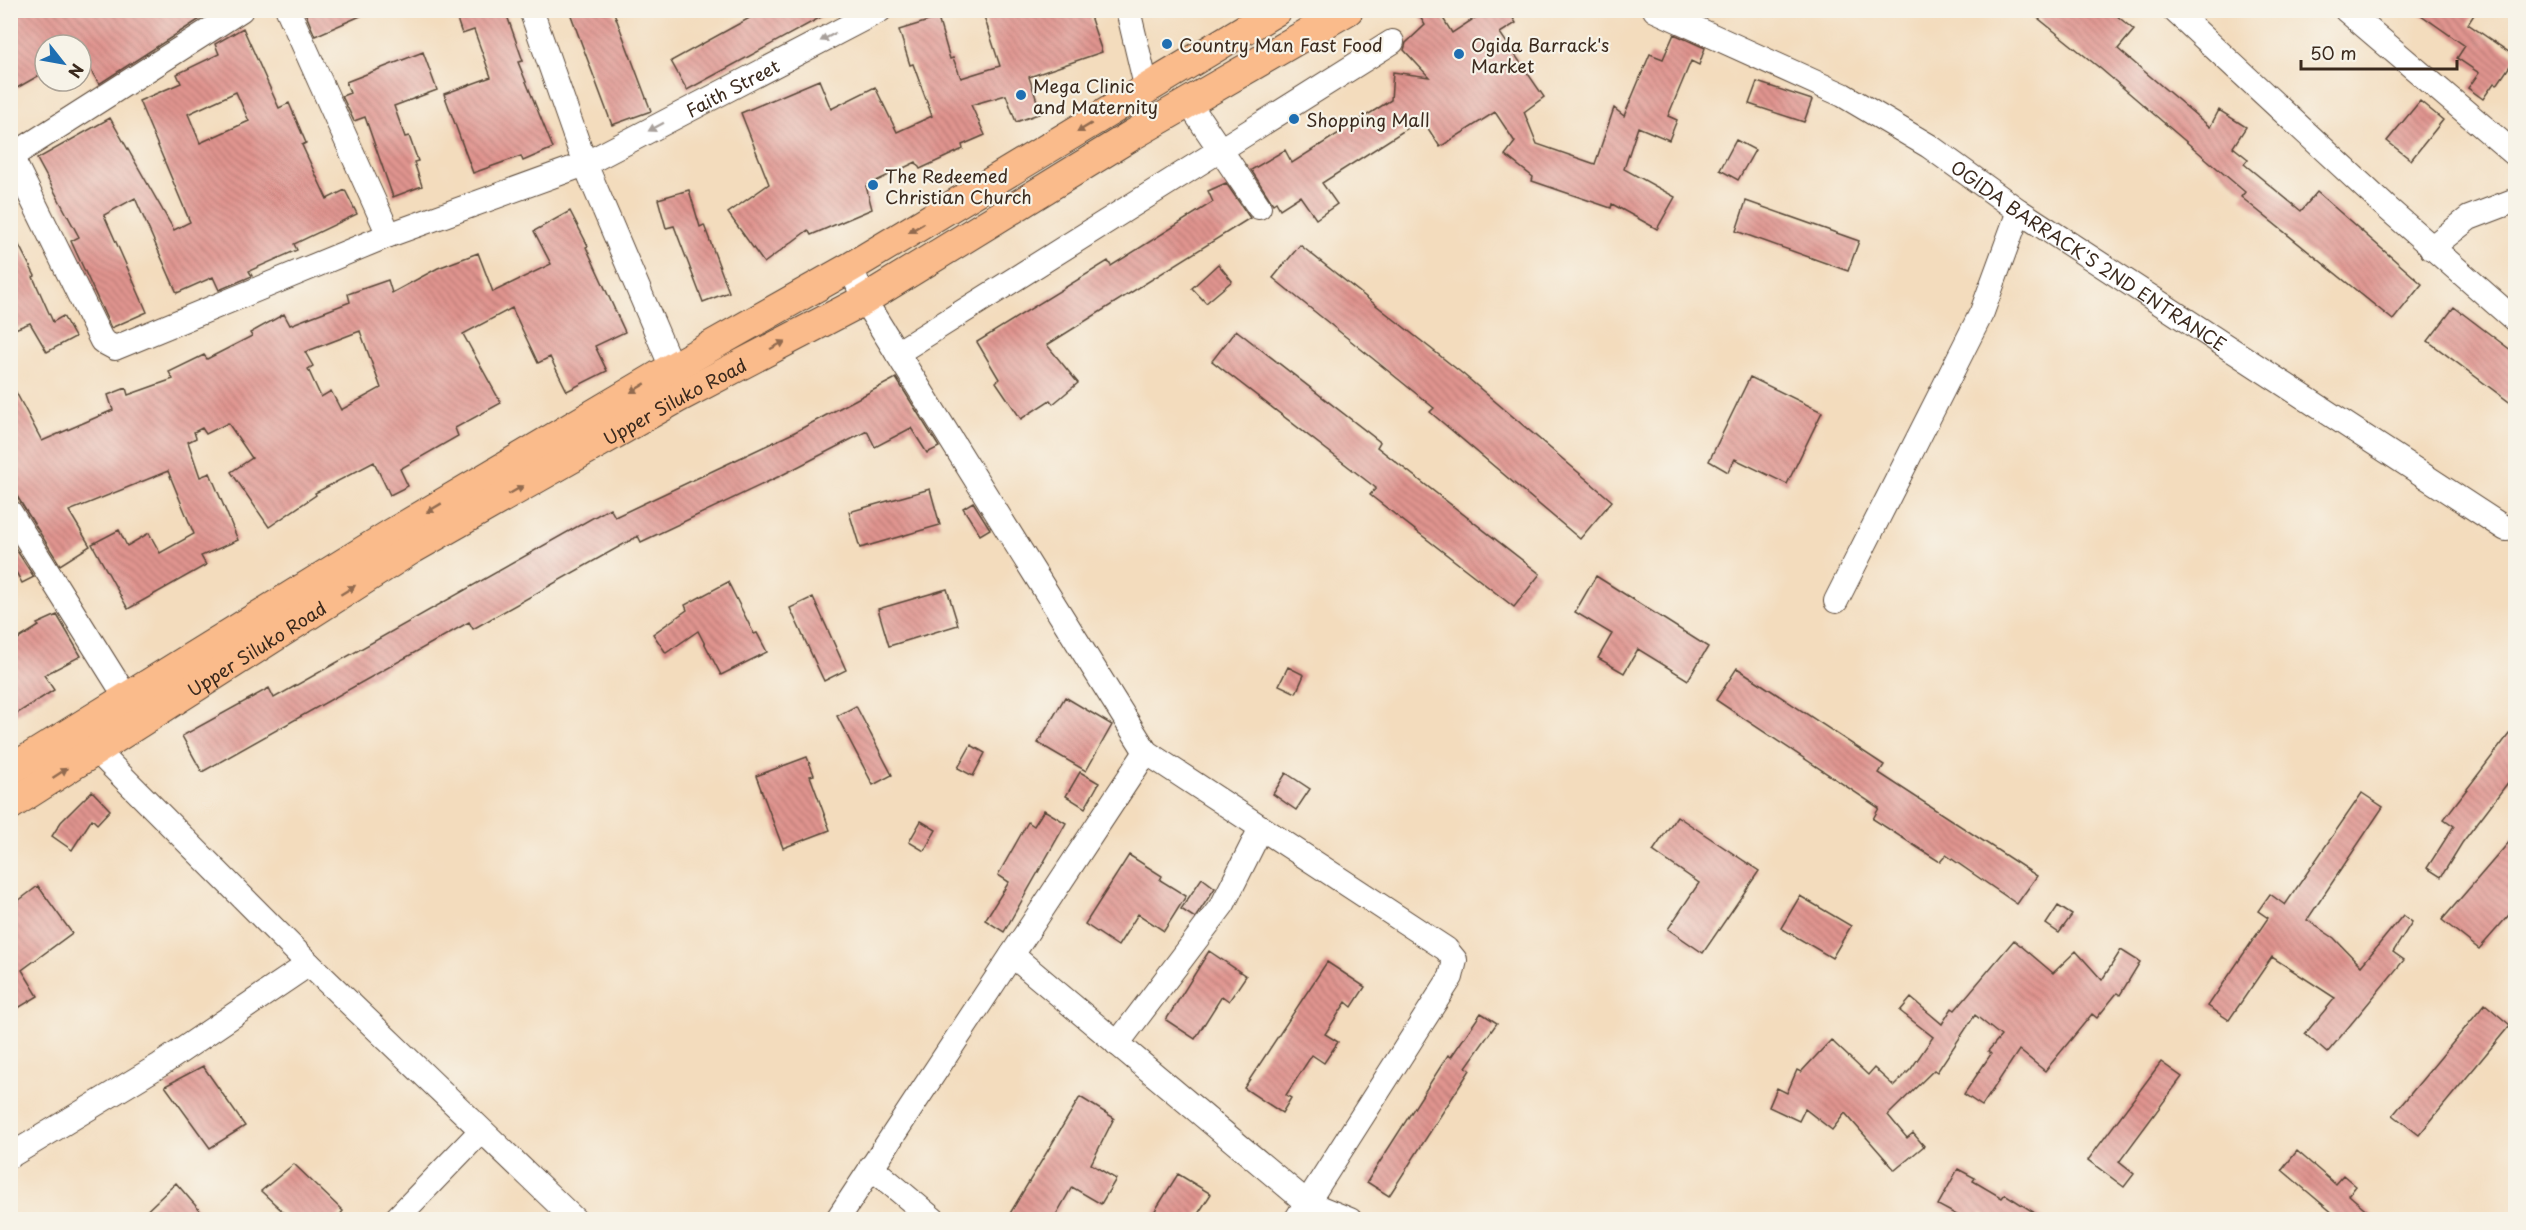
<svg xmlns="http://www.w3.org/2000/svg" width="2526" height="1230" font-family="'Playpen Sans',sans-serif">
	<defs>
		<pattern id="building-back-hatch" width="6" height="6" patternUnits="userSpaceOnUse" patternTransform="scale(1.5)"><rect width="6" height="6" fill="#e0948f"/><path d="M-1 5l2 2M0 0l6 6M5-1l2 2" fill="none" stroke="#b77974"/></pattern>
	</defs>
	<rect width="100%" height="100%" fill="#f7f3e8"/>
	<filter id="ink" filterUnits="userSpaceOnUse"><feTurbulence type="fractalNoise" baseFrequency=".0167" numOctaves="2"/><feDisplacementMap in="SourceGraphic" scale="12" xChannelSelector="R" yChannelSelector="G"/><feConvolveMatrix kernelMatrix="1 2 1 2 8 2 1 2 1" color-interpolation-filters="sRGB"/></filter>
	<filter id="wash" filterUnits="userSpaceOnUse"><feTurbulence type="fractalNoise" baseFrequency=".008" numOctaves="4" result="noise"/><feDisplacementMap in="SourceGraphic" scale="24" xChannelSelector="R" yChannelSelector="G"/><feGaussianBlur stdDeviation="1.35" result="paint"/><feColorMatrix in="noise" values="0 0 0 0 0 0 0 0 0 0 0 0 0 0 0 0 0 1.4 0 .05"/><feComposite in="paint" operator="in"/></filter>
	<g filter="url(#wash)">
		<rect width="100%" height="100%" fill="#f3dcbd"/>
		<g id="blocks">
			<path fill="url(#building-back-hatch)" fill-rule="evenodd" d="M10,10H214L99,84L81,54V45H45V72L10,92Z
				M304,10H374L315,36Z
				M454,10H505L523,61L518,62L553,148L523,161L521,156L473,173L444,94L491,77L474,30L462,34Z
				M569,10H613L651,111L612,125Z
				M764,10H834L687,90L671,61Z
				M982,10H1088L1102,52L1029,77L1041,113L1016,122L1006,95L971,105L985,135L962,145L963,149L920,169L916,162L866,186L872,209L811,235L808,230L764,263L728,213L769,184L741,113L819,80L831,109L875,87L897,132L932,116L913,64L910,65L899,30L938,18L950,59L953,58L961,78L1000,66Z
				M1416,10H1438L1452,33L1487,10H1508L1516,23L1500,33L1544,97L1524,112L1537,144L1595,164L1614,108L1624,116L1650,54L1663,59L1674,34L1705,48L1699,65L1691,61L1668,116L1677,120L1669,140L1638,127L1624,169L1675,197L1657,229L1612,204L1611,208L1532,181L1533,177L1505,155L1515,142L1495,112L1440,147L1422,119L1322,183L1337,204L1316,219L1300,196L1280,209L1276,202L1273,204L1251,170L1285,150L1292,163L1391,100L1393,72L1429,77L1404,50L1406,43L1425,25Z
				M2028,10H2110L2134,30L2118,49L2210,127L2219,110L2246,127L2233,147L2248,159L2244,164L2301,211L2317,192L2422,284L2393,320L2241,197L2245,192L2101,69Z
				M2414,10H2477L2468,24L2516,57L2497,85L2494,83L2483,99L2468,88L2479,73L2457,58L2465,46Z
				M243,28L279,108L289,103L306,143L302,145L327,199L345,190L357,214L294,244L297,250L249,271L252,276L219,290L213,277L177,293L135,198L104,215L147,312L111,328L71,241L79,237L37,159L110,118L174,230L190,222L139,101L181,83L177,74L219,54L215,44ZM236,92L249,121L200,143L188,114Z
				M423,52L437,90L394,106L405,137L409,136L418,161L414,162L422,186L393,197L365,117L354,121L342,96L350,93L346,82Z
				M1757,82L1812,100L1804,122L1749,104Z
				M2420,101L2443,120L2411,160L2387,141Z
				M1736,140L1755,150L1738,180L1720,170Z
				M1226,183L1250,218L1047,345L1078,383L1053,404L1050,400L1021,419L996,382L999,379L977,342L1108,261L1111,266L1213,202L1208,191Z
				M689,190L700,227L704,225L729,292L703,302L674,226L666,228L658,199Z
				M1746,201L1859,241L1848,271L1736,231Z
				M570,211L588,246L586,247L625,332L595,346L607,371L567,391L550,357L538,363L512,308L463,334L501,403L455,428L458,436L400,469L408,486L390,495L374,462L315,493L316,495L269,527L231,472L252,458L228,423L206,434L202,428L194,432L196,438L188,442L200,477L210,473L238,540L201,556L206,565L128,609L92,544L119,530L127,546L149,533L160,553L194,534L168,471L69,511L90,546L60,565L10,485V381L42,441L113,410L108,395L126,388L128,395L173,379L169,372L204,355L207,359L252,336L250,333L284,314L290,325L350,302L348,294L388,280L392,293L438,268L478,253L493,292L551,264L534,231ZM360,331L381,388L341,410L331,391L321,397L308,369L313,366L305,352Z
				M10,228L35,276L33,277L53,322L63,316L75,337L47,352L30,323L10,331Z
				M1300,245L1463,374L1612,501L1580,539L1430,412L1434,408L1273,278Z
				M1218,264L1232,281L1206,303L1192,288Z
				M2454,307L2516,354V407L2428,341Z
				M1236,330L1380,442L1377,447L1540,574L1514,607L1370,495L1376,488L1212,361Z
				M1750,377L1822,412L1787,484L1735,459L1728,472L1709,461Z
				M896,378L939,447L927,453L911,428L875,447L867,431L782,475L641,542L638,536L473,629L469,622L202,772L182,736L269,688L274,698L610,508L615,517L791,434Z
				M930,489L940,525L860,548L849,512Z
				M973,502L990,529L980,535L963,508Z
				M10,540L34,577L22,583L10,561Z
				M1596,576L1708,647L1688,680L1638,649L1624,673L1598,658L1612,634L1575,612Z
				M728,582L754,634L757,633L767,652L721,675L698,631L666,653L653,634L687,610L685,605Z
				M947,589L958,625L889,646L878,609Z
				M813,597L846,670L824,681L790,608Z
				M57,615L81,656L44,675L54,690L10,718V644L39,626L37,624Z
				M1288,667L1304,675L1296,693L1279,685Z
				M1737,668L1884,765L1879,773L2037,876L2017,904L1946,855L1940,862L1873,819L1879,808L1716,700Z
				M1065,697L1112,725L1086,771L1038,743Z
				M856,706L892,775L873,785L837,716Z
				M2516,725V772L2462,843L2441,877L2427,868L2454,826L2444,819Z
				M971,745L985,753L973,776L958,768Z
				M807,757L814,775L810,776L830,830L783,848L756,776Z
				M1080,772L1099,783L1085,808L1066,796Z
				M1286,773L1310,789L1296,810L1273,794Z
				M92,791L110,810L97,824L92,819L72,850L52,836L61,822Z
				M2362,793L2383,807L2307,920L2334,938L2361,966L2403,915L2412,922L2393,952L2404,960L2327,1053L2305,1034L2335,998L2272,957L2229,1020L2208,1006L2268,918L2258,911L2270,894L2285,905Z
				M1044,810L1066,823L1004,932L985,920L1009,882L998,875L1028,822L1034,826Z
				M1677,816L1759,871L1703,953L1668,929L1699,883L1653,851Z
				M921,821L936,830L924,851L909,842Z
				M2516,834V907L2479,949L2442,920Z
				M1129,855L1162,876L1160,880L1186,896L1164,931L1138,914L1118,946L1085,924Z
				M1202,878L1215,888L1195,918L1181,909Z
				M38,886L72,933L22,970L38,996L10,1013V907Z
				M1800,896L1851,926L1832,958L1781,928Z
				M2058,906L2072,915L2059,933L2046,924Z
				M2014,940L2053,973L2076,951L2102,980L2121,950L2140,962L2120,995L2117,993L2097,1018L2092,1014L2045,1071L2019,1050L1982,1106L1964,1094L1991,1054L1988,1051L2001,1036L1975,1015L1937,1072L1934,1070L1888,1115L1907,1138L1913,1133L1924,1146L1895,1170L1845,1113L1832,1130L1805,1109L1799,1121L1769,1107L1777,1088L1787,1093L1797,1070L1801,1072L1831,1040L1868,1075L1874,1068L1894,1086L1911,1069L1933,1037L1900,1011L1911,998L1942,1024L1952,1008L1955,1010Z
				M1209,951L1246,976L1229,1001L1222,996L1195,1039L1166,1020Z
				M1327,962L1365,987L1352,1007L1346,1002L1325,1034L1338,1042L1324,1063L1312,1055L1286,1095L1291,1098L1282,1113L1244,1088Z
				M2485,1004L2510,1025L2419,1135L2393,1115Z
				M1481,1013L1497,1023L1466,1067L1470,1070L1389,1196L1367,1182L1448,1055L1451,1057Z
				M2161,1062L2182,1077L2119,1162L2134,1174L2124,1187L2088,1160Z
				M203,1066L245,1126L210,1148L165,1086Z
				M1080,1097L1114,1118L1091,1164L1116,1179L1101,1204L1072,1187L1053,1220H1006Z
				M2297,1151L2335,1184L2343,1175L2356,1186L2349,1195L2378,1220H2341L2282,1170Z
				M294,1164L343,1211L336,1220H292L261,1191Z
				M1958,1169L1975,1178L1973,1181L2002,1198L2005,1194L2046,1220H1992L1981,1213L1978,1220H1966L1938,1205Z
				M1178,1174L1211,1194L1194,1220H1149Z
				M176,1183L208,1220H137Z"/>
		</g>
	</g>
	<g filter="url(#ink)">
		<use href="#blocks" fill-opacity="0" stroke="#574536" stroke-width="1.5"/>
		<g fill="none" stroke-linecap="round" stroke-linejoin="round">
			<g stroke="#574536" stroke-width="26">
				<g id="minor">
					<path d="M288,10L389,235"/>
					<path d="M531,10L585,164L672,368"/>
					<path d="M1128,10L1147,90"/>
					<path id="s1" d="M1655,10L1843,95L1929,146L2019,211L2506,529"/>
					<path d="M2174,10L2386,207L2516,321"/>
					<path d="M2346,10L2516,155"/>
					<path d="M1188,102L1259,207"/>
					<path id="s2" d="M10,154L102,341L115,348L389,235L585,164L880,10"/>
					<path d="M12,156L241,10"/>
					<path d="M2431,248L2469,218L2516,200"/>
					<path d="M851,267L864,300L1146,752L1446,949L1455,960L1451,977L1296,1220"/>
					<path d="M897,353L1392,42"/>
					<path d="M10,512L126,697"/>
					<path d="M1836,601L1982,312L2019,211"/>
					<path d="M96,750L309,964L575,1220"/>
					<path d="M1012,955L1306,1202L1350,1220"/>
					<path d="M1117,1044L1223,904L1261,828"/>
					<path d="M10,1156L160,1065L309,964"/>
					<path d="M871,1167L934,1220"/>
					<path d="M395,1220L481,1131"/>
					<path d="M837,1220L1146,752"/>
				</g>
			</g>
			<g stroke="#574536" stroke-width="32">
				<g id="major">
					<path d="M10,770L388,536L672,368L851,267L1277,10"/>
					<path id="s3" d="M10,805L410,550L677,398L864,300L1134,134L1348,10"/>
				</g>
			</g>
			<use href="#minor" stroke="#fff" stroke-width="24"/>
			<use href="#major" stroke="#fabb8b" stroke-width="30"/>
		</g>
		<defs><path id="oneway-solid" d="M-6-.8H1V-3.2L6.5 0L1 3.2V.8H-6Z" transform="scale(1.5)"/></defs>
		<g fill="#a79f9a">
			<use href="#oneway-solid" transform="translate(828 37) rotate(152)"/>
			<use href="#oneway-solid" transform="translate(656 127) rotate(152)"/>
		</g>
		<g fill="#916b4f">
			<use href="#oneway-solid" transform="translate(1084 128) rotate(149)"/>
			<use href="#oneway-solid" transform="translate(916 228) rotate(149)"/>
			<use href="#oneway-solid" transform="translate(778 345) rotate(-28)"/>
			<use href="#oneway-solid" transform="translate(638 388) rotate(149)"/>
			<use href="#oneway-solid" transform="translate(516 490) rotate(-30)"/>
			<use href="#oneway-solid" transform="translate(434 508) rotate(149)"/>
			<use href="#oneway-solid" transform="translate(348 590) rotate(-32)"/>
			<use href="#oneway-solid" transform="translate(60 773) rotate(-33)"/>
		</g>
	</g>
	<g fill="#1f6fb2" stroke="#f7f3e8" stroke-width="2">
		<circle cx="1167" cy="44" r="6"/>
		<circle cx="1459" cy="54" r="6"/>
		<circle cx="1021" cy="95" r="6"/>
		<circle cx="1294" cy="119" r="6"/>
		<circle cx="873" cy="185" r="6"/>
	</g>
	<g text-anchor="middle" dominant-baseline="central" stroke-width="4.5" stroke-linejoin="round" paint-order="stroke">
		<g font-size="18" fill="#3b2a1e" stroke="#f7f3e8" text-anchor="start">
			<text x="1179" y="44">Country Man Fast Food</text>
			<text x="1471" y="44">Ogida Barrack's<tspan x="1471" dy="21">Market</tspan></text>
			<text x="1033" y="85">Mega Clinic<tspan x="1033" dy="21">and Maternity</tspan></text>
			<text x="1306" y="119">Shopping Mall</text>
			<text x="885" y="175">The Redeemed<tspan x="885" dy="21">Christian Church</tspan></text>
		</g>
		<g font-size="18" fill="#3b2a1e" stroke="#f7f3e8">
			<text stroke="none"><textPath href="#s2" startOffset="894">Faith Street</textPath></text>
			<text stroke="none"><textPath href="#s1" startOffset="500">OGIDA BARRACK'S 2ND ENTRANCE</textPath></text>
			<text stroke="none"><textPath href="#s3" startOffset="778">Upper Siluko Road</textPath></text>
			<text stroke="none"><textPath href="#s3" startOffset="292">Upper Siluko Road</textPath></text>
		</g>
	</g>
	<rect width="2526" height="1230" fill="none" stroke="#f7f3e8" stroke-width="36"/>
	<g transform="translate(63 63) rotate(121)"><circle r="28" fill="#f7f3e8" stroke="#aca397" stroke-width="1.5"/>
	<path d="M0-4.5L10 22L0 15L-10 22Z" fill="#1f6fb2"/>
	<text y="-9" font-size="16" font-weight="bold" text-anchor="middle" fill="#3b2a1e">N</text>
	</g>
	<path d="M2301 60v9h156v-9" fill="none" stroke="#3b2a1e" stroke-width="3"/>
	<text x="2310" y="60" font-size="18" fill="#3b2a1e" stroke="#f7f3e8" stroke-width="4.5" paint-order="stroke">50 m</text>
</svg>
